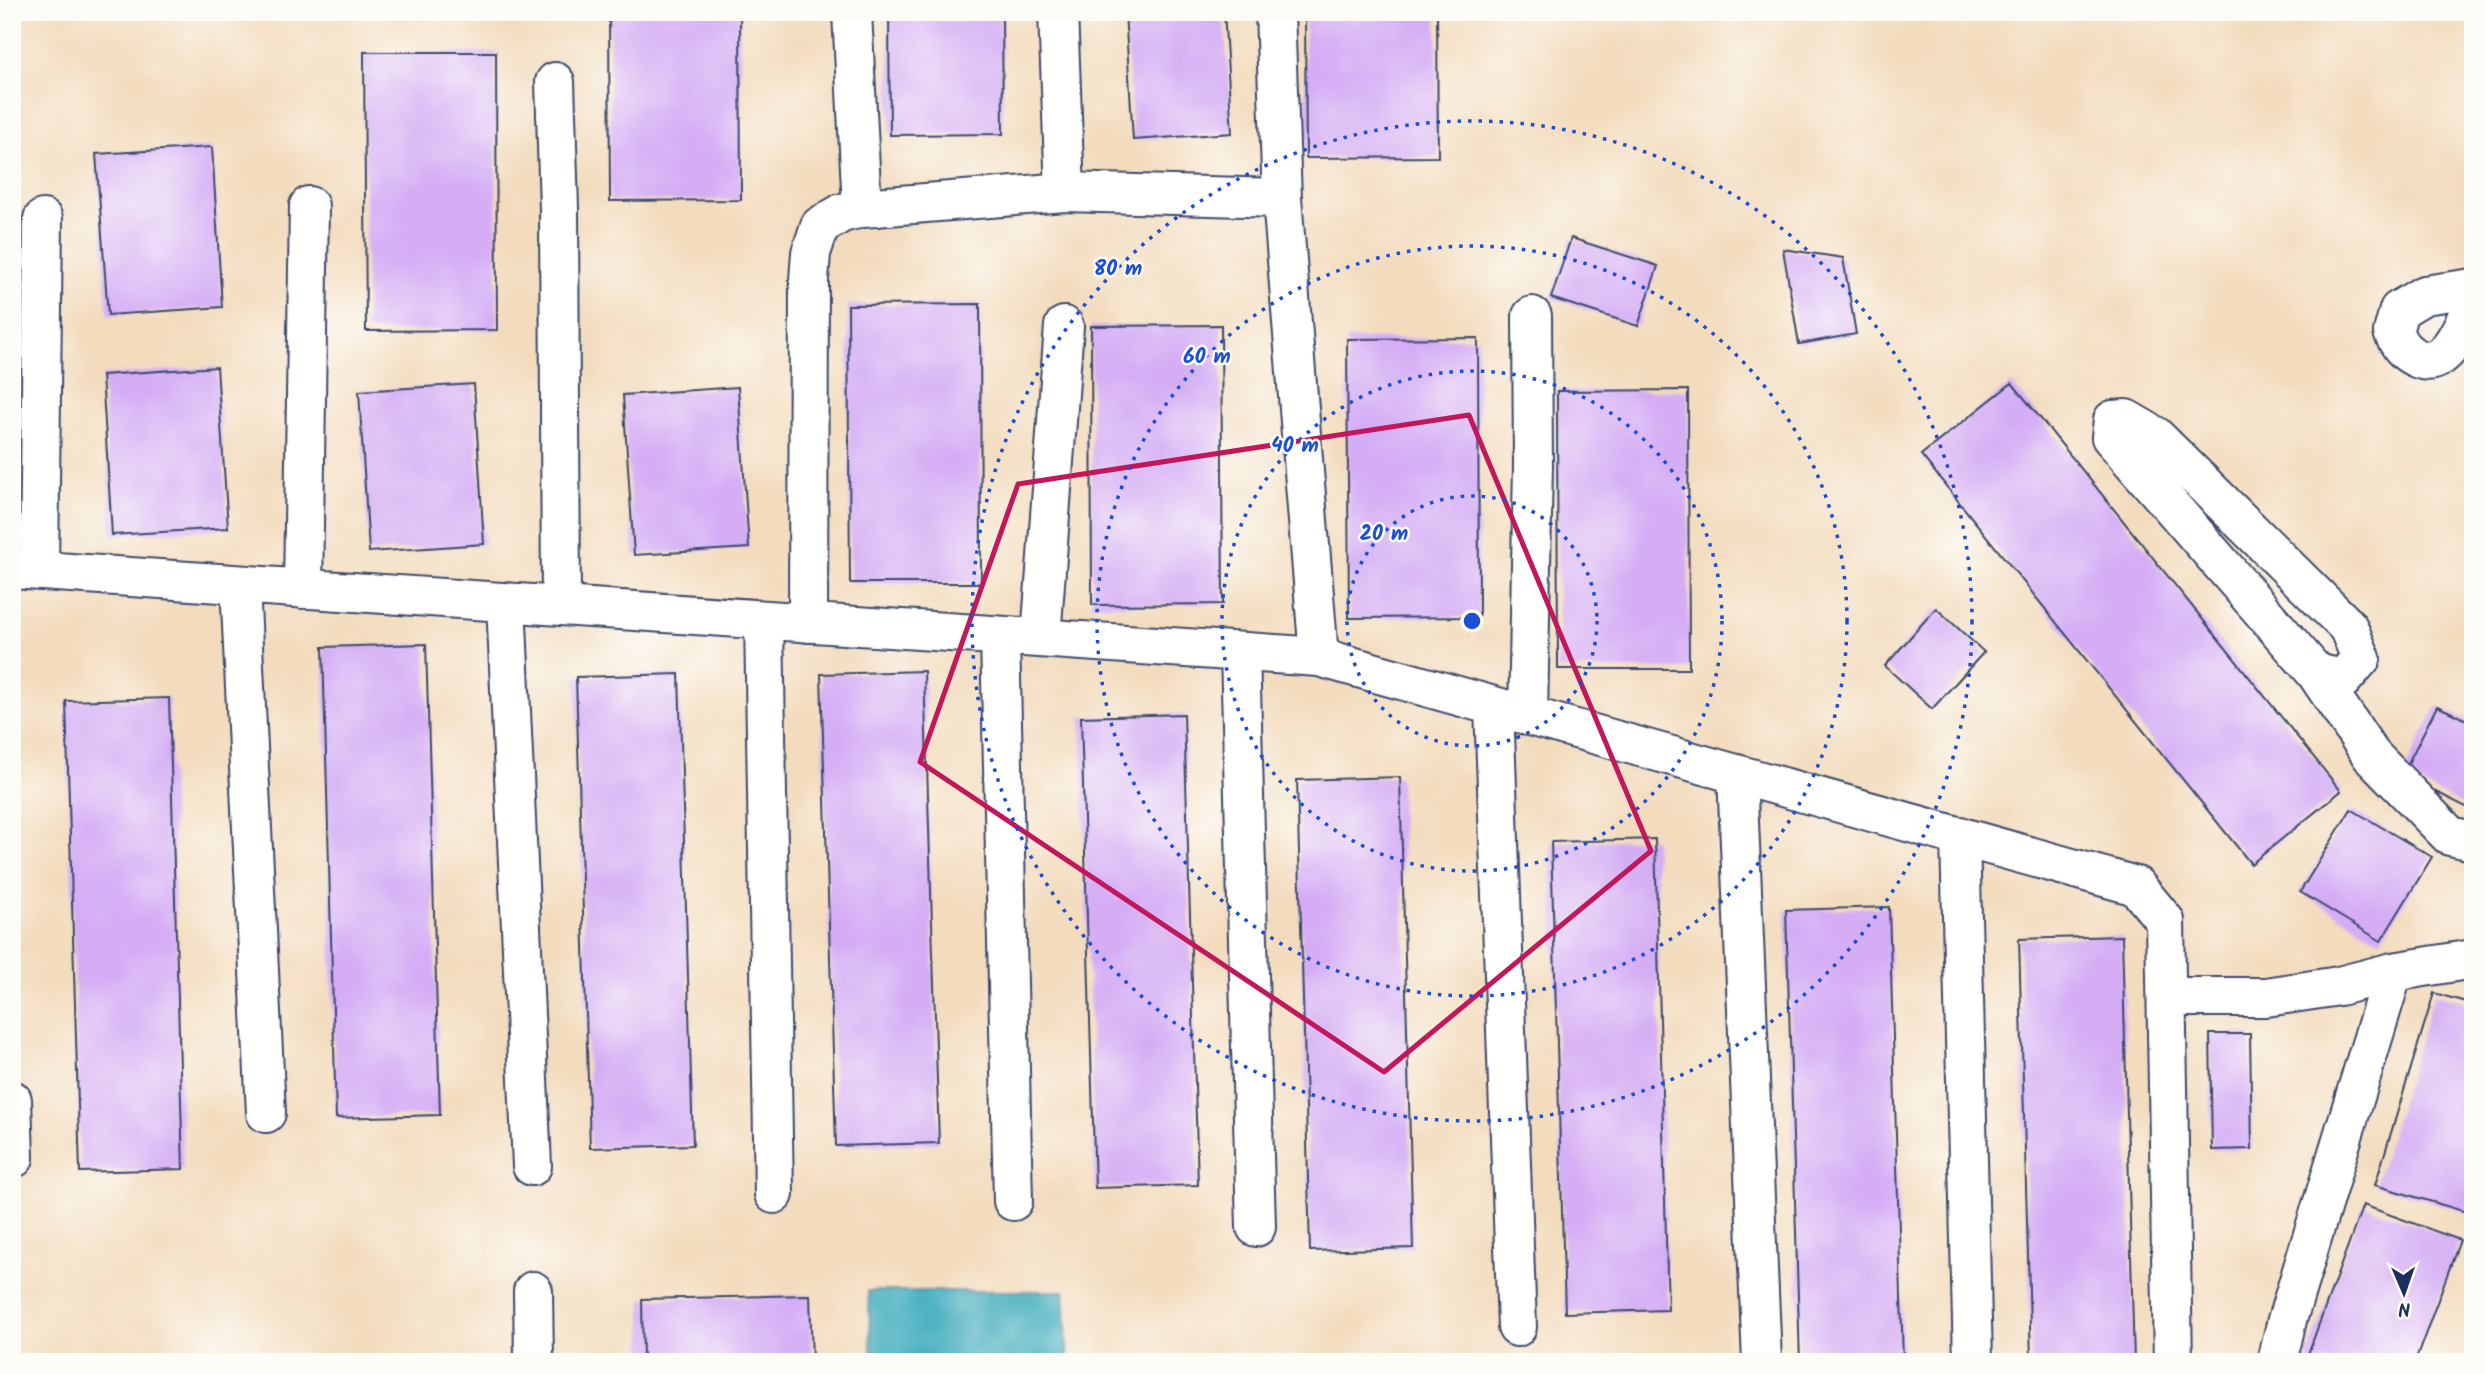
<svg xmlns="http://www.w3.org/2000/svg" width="2485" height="1374" font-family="Kalam,sans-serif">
	<rect width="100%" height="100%" fill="#fdfcf7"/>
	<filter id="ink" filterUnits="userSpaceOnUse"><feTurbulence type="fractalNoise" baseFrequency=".0143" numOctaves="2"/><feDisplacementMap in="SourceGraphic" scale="14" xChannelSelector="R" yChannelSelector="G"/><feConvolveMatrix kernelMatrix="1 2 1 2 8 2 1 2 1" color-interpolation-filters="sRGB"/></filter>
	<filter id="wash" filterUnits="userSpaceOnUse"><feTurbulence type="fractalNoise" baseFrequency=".00686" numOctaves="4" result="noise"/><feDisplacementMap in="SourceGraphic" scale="28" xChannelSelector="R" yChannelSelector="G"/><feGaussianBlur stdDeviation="1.57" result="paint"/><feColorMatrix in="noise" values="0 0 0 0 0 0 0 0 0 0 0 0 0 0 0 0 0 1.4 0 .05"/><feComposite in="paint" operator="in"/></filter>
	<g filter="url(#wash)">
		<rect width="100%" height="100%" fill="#f3dcbe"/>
		<path fill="#40acbe" stroke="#2e6e8e" stroke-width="2" d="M868,1291H1064L1068,1362H872Z"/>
		<g id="blocks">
			<path fill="#d4adf5" d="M609,12H740L741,200L610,201Z
				M889,12H1002L1003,134L890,135Z
				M1125,12H1224L1232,133L1133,140Z
				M1305,12H1437L1438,157L1306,158Z
				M364,52H496L497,330L366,331Z
				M212,147L222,307L108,315L96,154Z
				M1571,238L1658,266L1638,326L1551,298Z
				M1783,249L1843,258L1856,334L1799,344Z
				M980,304L981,583H850L848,305Z
				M1221,325L1223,604L1092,605L1091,326Z
				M1478,338L1479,617L1349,618L1347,339Z
				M217,367L228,528L112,535L102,375Z
				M2012,383L2341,791L2251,864L1921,455Z
				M474,384L484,544L369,552L359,391Z
				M738,387L749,548L634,555L623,395Z
				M1688,390L1689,669H1558L1557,391Z
				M1936,608L1984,652L1932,709L1885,666Z
				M426,644L440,1115L336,1118L323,647Z
				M924,671L939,1143L836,1146L821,674Z
				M679,674L693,1145L590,1148L576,677Z
				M169,698L183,1169L80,1172L66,701Z
				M2437,706L2473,723L2472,810L2402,775Z
				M1184,714L1198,1185L1095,1188L1081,717Z
				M1400,777L1413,1248L1310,1251L1297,780Z
				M2351,809L2432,857L2381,941L2300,892Z
				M1655,839L1668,1310L1565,1313L1551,842Z
				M1889,907L1903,1362H1800L1786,910Z
				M2122,936L2134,1362H2031L2019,939Z
				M2434,993L2473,1004V1214L2375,1185Z
				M2210,1034H2250L2252,1149L2212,1150Z
				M2363,1205L2460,1240L2415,1362H2305Z
				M810,1295L812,1362H643L642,1299Z"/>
		</g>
	</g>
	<g filter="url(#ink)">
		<use href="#blocks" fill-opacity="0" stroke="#3b496c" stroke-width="2"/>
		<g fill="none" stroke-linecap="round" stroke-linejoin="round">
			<g stroke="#3b496c" stroke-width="42">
				<path id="minor" d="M852,12L862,208
					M1058,12L1065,192
					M1275,12L1282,198L1319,657
					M555,82L559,209L561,606
					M2473,288L2424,295L2399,310L2393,332C2399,345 2405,354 2419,359C2447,370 2464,323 2473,304
					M12,569L1319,657L2136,886L2165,921L2173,1362
					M39,571L43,219
					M240,585L266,1113
					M303,589L309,206
					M506,602L532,1166
					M764,620L774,1194
					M808,623L809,280L811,253L820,226L842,213L862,208L1065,192L1282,198
					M1000,636L1013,1201
					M1041,638L1064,326
					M1240,652L1256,1227
					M2316,673L2343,679L2361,658L2348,627L2155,436L2126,419L2113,420L2111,437L2316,673L2371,755L2450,836L2473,841
					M1494,706L1517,1327
					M1528,716L1533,465L1532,316
					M1737,774L1762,1362
					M1960,836L1973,1362
					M2167,997H2266L2339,986L2393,972L2473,959
					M12,1100L14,1158
					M533,1291L534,1362
					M2277,1362L2287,1320L2393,972"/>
			</g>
			<use href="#minor" stroke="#fff" stroke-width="38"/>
		</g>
	</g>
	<path fill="none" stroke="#c2185b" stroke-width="5" stroke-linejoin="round" d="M1469,415L1651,851L1384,1072L920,762L1018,484Z"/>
	<g fill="none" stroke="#1d4ed8" stroke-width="3.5" stroke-dasharray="3.5 7">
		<circle cx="1472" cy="621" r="125"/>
		<circle cx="1472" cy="621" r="250"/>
		<circle cx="1472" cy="621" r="375"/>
		<circle cx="1472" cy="621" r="500"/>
	</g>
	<circle cx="1472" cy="621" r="10" fill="#1d4ed8" stroke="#fdfcf7" stroke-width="3.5"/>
	<g font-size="21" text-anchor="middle" font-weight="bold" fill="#1d4ed8" stroke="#fdfcf7" stroke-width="5" stroke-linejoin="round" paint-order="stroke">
		<text x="1118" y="275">80 m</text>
		<text x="1207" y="363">60 m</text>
		<text x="1295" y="452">40 m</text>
		<text x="1384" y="540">20 m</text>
	</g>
	<rect width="2485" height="1374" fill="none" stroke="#fdfcf7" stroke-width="42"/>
	<g transform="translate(2404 1293) rotate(178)" stroke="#fdfcf7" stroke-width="5" paint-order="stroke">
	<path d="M0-5L12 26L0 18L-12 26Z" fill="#1b2f5e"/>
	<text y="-10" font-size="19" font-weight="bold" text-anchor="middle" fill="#1b2f5e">N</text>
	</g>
</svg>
